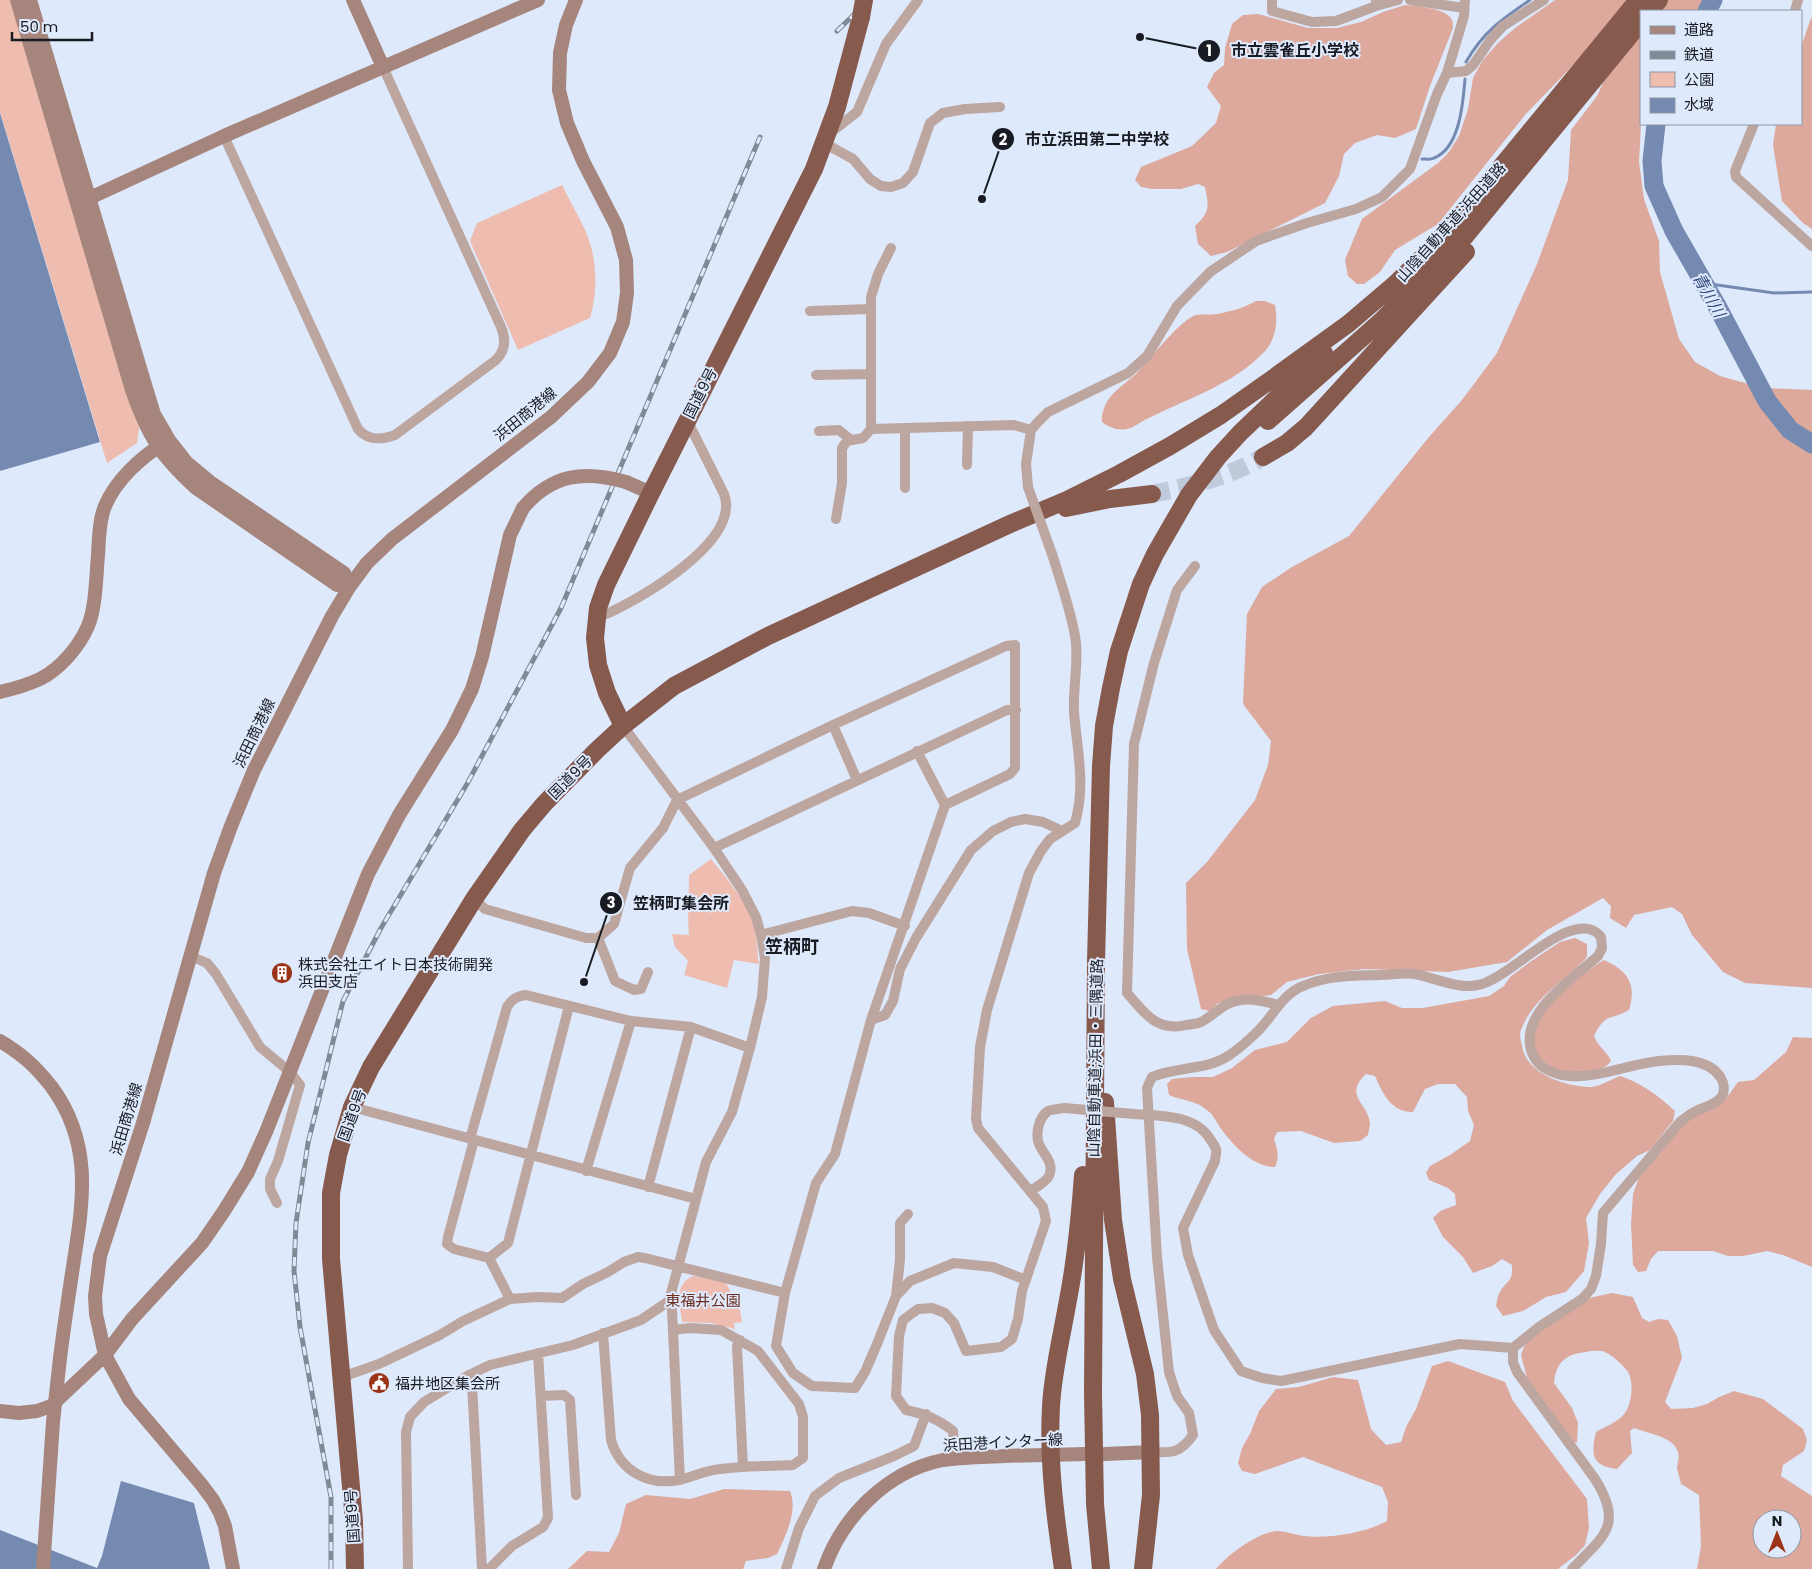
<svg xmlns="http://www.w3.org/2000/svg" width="1812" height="1569" font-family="Poppins,'Noto Sans JP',sans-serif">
	<rect width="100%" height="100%" fill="#dee9fc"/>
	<path fill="#eebdb0" d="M0,0H14L140,423L137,443L107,463L0,112Z
		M562,185C570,202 581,219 588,237C597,262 598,292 590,318L518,350L470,241L477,223Z
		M711,859C727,879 746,900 754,925C757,937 757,951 759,964L734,960L727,988L684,975L688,961L675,947L672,934L689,935C687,915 689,896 689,875Z
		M693,1276L702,1277L726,1283L740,1310L742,1322L734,1323L735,1329L711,1323L682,1322C680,1304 673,1285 693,1276Z"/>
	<path fill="#dca99c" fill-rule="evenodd" d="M1555,0H1706L1700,11H1641V124L1639,162L1644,199L1659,241L1660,272L1679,339L1695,362L1720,376L1763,388L1812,390V988L1745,983L1723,972L1692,935L1682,914L1672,907L1634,915L1626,928L1610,918L1611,906L1603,898L1547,930L1507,962L1448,972L1365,969L1319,974L1287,982L1271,995L1218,1003L1210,1011L1201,1009L1187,949L1186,883L1207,862L1255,800L1268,765L1271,741L1243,704L1247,614L1262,587L1292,567L1349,536L1429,437L1462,400L1497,353L1537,264L1568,180L1571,130L1597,96L1606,76L1579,59L1525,115L1438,224L1395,250L1380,272L1364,284H1357L1348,276L1345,260L1362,219L1438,163L1449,152L1459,136L1468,109L1473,78L1483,60L1498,43L1515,28Z
		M1405,5C1416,6 1447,8 1452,20C1453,21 1453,26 1453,28L1430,86L1416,129L1395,138L1377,135L1355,143L1344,154L1339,176L1325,203L1227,252L1211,256L1198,244L1195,226C1210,212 1209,207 1205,187L1198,184L1181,189H1152L1141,187L1135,180L1141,167L1192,146L1216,123L1221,106L1207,87L1214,73L1224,65L1225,48L1232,24L1243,15L1258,14L1308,28H1337L1361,22L1383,12Z
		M1811,18H1812V229L1803,223L1782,201L1773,145L1776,124H1801V47Z
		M1256,301H1265L1275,305C1278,321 1276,340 1264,352C1234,384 1189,398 1151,417C1143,420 1134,428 1127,429C1118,431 1108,427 1102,422C1101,414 1104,407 1108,400C1116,389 1126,383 1136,374C1148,361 1181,319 1196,315C1202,314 1209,315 1216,314C1230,312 1243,308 1256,301Z
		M1575,938L1587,944V957C1566,980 1532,999 1521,1030C1519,1034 1521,1041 1522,1045C1525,1074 1567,1087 1592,1087C1601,1086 1612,1079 1620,1076C1640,1082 1660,1097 1675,1111L1673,1121L1650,1150L1637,1156L1616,1174L1600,1194L1586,1218L1589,1243L1584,1271L1566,1292L1546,1297L1523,1311L1503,1316L1496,1306C1497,1301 1498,1294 1501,1290C1509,1279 1513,1281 1512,1265L1502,1259L1492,1266L1473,1273L1463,1257L1443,1237L1433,1218L1440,1211L1456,1205L1455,1194L1448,1188L1429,1180L1426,1173L1430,1166L1450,1155L1470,1141L1474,1125L1468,1111L1467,1097L1455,1084H1438L1425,1089L1413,1112C1391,1112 1383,1094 1375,1076L1366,1074C1343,1096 1368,1103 1370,1123C1370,1127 1368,1132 1368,1135L1360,1141L1334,1143L1301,1131L1277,1132L1274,1139C1277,1148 1280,1157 1275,1167C1253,1167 1234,1146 1222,1130C1217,1124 1214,1115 1208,1111C1197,1100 1182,1101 1169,1095L1167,1084L1172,1079L1192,1077H1213L1232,1068L1255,1050L1287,1042L1311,1018L1333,1006L1385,1001L1402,1008H1423L1489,996L1504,986L1510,977L1530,962L1560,942Z
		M1604,960C1628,971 1637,984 1629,1010C1610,1021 1606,1012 1594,1036C1598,1047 1607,1051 1611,1061C1605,1070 1596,1070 1587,1071C1580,1072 1571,1074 1564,1073C1559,1072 1554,1068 1550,1066C1527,1053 1532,1029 1545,1010C1558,993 1585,971 1604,960Z
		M1793,1037L1812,1038V1267L1783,1255L1767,1251L1743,1256H1728L1713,1251H1658L1651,1259L1646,1271L1638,1272L1633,1265L1631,1224L1633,1194L1641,1172L1690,1117L1725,1100L1738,1082L1754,1080L1786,1052Z
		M1612,1293L1633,1297L1642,1318L1649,1322L1658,1319L1668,1320L1677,1336L1682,1358L1665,1402L1671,1409L1693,1408L1707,1404L1719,1397L1734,1391L1763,1399L1803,1429L1807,1440L1804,1451L1783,1465L1781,1476L1812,1496V1569H1697L1701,1546L1699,1495L1681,1484C1680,1479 1678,1473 1677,1468C1677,1463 1680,1457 1678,1452C1673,1436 1648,1434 1634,1428L1630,1431L1632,1453L1617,1469C1591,1466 1591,1454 1596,1432C1606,1426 1618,1422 1625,1413C1632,1403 1634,1383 1628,1372C1624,1366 1612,1355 1605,1352C1600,1350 1591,1351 1586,1352C1566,1354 1556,1362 1554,1383L1572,1408L1578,1423L1577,1443L1574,1442L1528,1382L1521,1355L1526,1341L1589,1298ZM1762,1519H1792V1549H1762Z
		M1448,1361L1505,1382L1513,1401L1587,1499L1589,1528L1585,1545L1576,1555L1558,1569H1216C1227,1555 1258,1532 1277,1531C1286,1531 1295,1535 1304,1536C1327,1539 1366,1533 1387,1521L1388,1502L1382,1487L1303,1457L1255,1474L1242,1471L1238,1463L1242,1448L1250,1434L1259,1411L1276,1389L1299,1387L1333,1377L1358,1380L1371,1429L1386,1445L1401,1442L1406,1427L1416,1409L1432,1366Z
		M724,1489L790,1491C798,1511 786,1535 777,1554L768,1558L746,1561L743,1569H568L587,1551L609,1552L619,1533L626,1504L646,1495L690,1499Z"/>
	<path fill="#758ab0" d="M0,113L100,442L0,471Z
		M121,1481L194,1503L210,1569H0V1530L97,1568L102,1556Z"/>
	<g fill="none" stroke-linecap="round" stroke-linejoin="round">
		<path stroke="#758ab0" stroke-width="3" d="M1466,62C1483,32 1502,19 1530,0
			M1422,159C1426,159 1431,160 1434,158C1460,148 1463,103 1465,79
			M1703,283L1774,293L1812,292"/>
		<path stroke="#758ab0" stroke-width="19" d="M1707,11L1713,0
			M1656,124L1652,161L1654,186L1674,231L1717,306L1767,401L1790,430L1812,444"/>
		<path stroke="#c0cadb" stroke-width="18" stroke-dasharray="18 9" stroke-linecap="butt" d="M1152,494C1190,486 1229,477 1263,457"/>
		<path stroke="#bda6a0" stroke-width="10" d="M1272,0V11L1312,22L1336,21L1376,6V0
			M1410,0L1464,8
			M1376,6L1398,0
			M1795,11L1798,0
			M1447,73L1466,71L1473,65L1491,39L1503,26L1544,0
			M1754,124L1735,171L1736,177L1812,246
			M830,133L857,112L886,44L918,0
			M224,136L358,429C368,441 381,440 395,435L496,360C506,350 506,339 501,327L383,67
			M824,143L853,159L870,179L881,186L891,187L903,183L913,172L930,123L943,113L965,109L1000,107
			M810,311L871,309
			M816,375L871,374
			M905,428V488
			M871,429L1014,425L1031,430
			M819,431L839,430L851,440
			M967,465L968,426
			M1028,487L1026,464L1031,430L1037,423L1048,412L1128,373L1147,356L1177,306L1210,272L1256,241L1307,223L1356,209L1382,197L1410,169L1437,94L1447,73L1464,16L1465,0
			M836,519L842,483V448L847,441L863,438L871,429V297L878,274L891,248
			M1195,566L1177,590L1154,663L1134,744L1127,993C1145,1013 1156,1032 1186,1025C1191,1024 1197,1024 1201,1022C1215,1015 1223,1002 1241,1000C1253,998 1267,1002 1279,1005
			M604,615C639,600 742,541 724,494L687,420
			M857,780L833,725L1006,646L1015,645V768L1010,774L945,805
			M714,848L1007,710H1016
			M474,899L485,909L586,938H598L614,924L630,868L663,828L677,800L833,725
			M761,935L852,911L869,913L905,926
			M598,938L615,981L634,990L641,989L648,972
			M190,956L207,963L216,974L260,1047L290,1072L300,1085L278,1161L270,1179V1189L277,1203
			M871,1020L885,1015L893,1001L900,969L916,938L971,850L993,831L1011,822L1025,819L1043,822L1062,831
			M352,1107L696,1199
			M1134,1114C1160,1116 1195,1114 1210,1139C1212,1142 1215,1146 1216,1149C1217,1152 1215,1158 1215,1161L1183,1228L1188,1255L1214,1330L1241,1371L1262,1378L1281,1381L1460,1344L1513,1348L1539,1327L1582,1299L1591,1289L1596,1276L1601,1244L1603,1213L1680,1122C1685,1118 1690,1114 1696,1111C1704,1107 1716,1105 1722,1096C1725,1091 1724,1083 1721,1078C1709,1058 1680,1059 1659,1061C1629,1064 1599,1078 1569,1076C1556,1075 1540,1069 1534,1057C1513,1017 1572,979 1598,956L1602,948L1601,937C1599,935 1596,931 1592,930C1561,919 1512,975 1482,984C1461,991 1436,978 1415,974C1404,972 1393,975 1381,975C1355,976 1328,975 1303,986C1284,993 1273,1015 1260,1029C1251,1038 1239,1049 1228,1056C1205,1071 1177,1066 1152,1077L1147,1088L1157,1257L1169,1372L1177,1396L1189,1413L1193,1435C1180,1453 1173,1453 1152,1452
			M470,1139L507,1007C512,999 517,996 526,995L631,1021L691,1027L750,1048
			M474,1140L448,1237L447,1244L454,1249L489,1258L510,1299
			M586,1171L631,1021
			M648,1187L691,1027
			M1031,1191C1036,1187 1046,1182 1049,1176C1055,1163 1043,1154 1039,1144C1035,1134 1039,1117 1048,1111C1052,1109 1060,1109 1064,1108
			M489,1258L508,1243L569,1006
			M785,1293L776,1346L793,1373L812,1386L855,1388L865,1372L877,1344L896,1296L910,1281L954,1263L993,1267L1026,1280
			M896,1296L900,1260V1223L908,1214
			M669,1301L672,1310L680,1480
			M603,1333L611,1440C620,1471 648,1486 679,1480C693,1477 706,1470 720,1469C744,1466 769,1466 793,1465L803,1458V1417L799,1404L758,1351L721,1330L690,1328L673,1330
			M740,1340L737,1346L743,1467
			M1513,1348V1362L1517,1372L1595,1479C1624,1525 1604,1536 1572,1569
			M467,1376L472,1384L482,1569
			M342,1377L379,1364L440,1335L463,1321L510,1299L537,1297L562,1298L583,1284L608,1272L624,1262L638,1257L645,1258L785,1293L816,1183L835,1154L871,1020L945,805L917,751
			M541,1396L564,1395L570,1400L576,1495
			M956,1458L953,1431C938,1419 925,1414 906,1410L896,1396L899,1336L903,1320L918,1309L932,1308L945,1313L954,1323L966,1351L1001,1347L1012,1339L1018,1319L1022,1291L1046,1221L1043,1207L978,1128L976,1119L980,1047L987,1010L1029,873L1041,851L1050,839L1075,823C1086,785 1077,750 1074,712C1073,689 1078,666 1076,643C1073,616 1060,580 1052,554
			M408,1569L406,1432L410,1417L424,1402L467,1376L490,1365L573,1345L641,1320L669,1301L706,1162L732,1112L750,1048L762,997L765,958L761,935L756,917L742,890L714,848L623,726
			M489,1569L512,1546L543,1527L548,1518L538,1353
			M786,1569L799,1528L815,1496L839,1478L894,1456L914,1446L926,1414"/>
		<path stroke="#a6857d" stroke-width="14" d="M17,0L132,390C148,436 160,455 196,488L337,585L350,586L344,573L210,482L187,463L169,440L154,414L146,388L30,0
			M353,0L383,67
			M81,202L224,136L538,0
			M626,482L651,493
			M0,692C13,689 27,685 40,679C60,669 79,647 88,626C96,607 96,577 98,555C99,540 99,520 105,506C116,480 140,458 164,443
			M0,1041C22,1054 35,1066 51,1086C92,1141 84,1197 74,1260C69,1293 64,1326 60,1358
			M0,1411L19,1413L37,1411L51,1406L105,1355L132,1319L202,1243L224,1211L248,1172L266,1132L368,874L399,815L452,730L472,689L482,657L510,535L523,508
			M1105,1454L1152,1452
			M233,1569L225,1526L220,1513L213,1500L201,1484L129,1399L105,1355L96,1314L95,1296L100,1256L143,1123L214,873L231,826L254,770L332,616L350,586L367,563L392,539L551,417L588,382L610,353L623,322L627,293L626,260L617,227L583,161L567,123L559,90L560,53L566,25L576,0
			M824,1569C842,1517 887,1471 943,1460C963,1457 984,1457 1004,1456C1031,1455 1057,1455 1084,1454"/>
		<path stroke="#875a4e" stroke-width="18" d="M1650,11L1659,0
			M1388,291L1431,249L1468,207L1638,0
			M1268,421L1380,322L1462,240L1641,22
			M1263,457L1287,443L1306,427L1466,252
			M1066,508L1110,499L1152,494
			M623,726L607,693L598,665L595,638L598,608L606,585L651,493L814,169L837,107L861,17
			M1105,1102L1113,1220L1122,1279L1145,1374L1150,1415L1151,1495L1143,1569
			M355,1569L354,1521L331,1259V1193L338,1155L352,1107L371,1067L474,899L522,830L544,804L597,750L623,726L674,686L768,636L1010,524L1067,500L1119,474L1170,446L1221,415L1272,379L1348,324L1395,284
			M1063,1569C1055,1515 1048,1461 1051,1406C1053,1370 1062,1335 1068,1300C1076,1259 1080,1217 1083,1175
			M1101,1569L1095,1504L1093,1393L1096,962L1101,766L1104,726L1111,688L1119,651L1141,584L1155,554L1189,495L1218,457L1240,433L1324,353"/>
		<g stroke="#828996" stroke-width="5">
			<path id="rail" d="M837,31L869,0
				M331,1569V1497L300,1327L294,1271L296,1223L308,1143L343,1001L381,928L467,784L561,608L760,137"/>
		</g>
		<use href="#rail" stroke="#dee9fc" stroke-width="3" stroke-dasharray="9" stroke-linecap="butt"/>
		<path stroke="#bda6a0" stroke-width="10" d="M1028,487L1052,554
			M1064,1108L1134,1114"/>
		<path stroke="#a6857d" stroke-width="14" d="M523,508C552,474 584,470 626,482
			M43,1569L53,1422L60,1358"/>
		<path stroke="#875a4e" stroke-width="18" d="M861,17L864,0"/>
	</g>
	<defs>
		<g id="building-disc" transform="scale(1.125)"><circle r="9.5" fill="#9b3318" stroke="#dee9fc"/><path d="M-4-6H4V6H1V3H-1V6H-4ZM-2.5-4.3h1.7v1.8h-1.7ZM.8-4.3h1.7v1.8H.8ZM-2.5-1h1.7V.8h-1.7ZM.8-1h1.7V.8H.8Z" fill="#fff"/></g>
		<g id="civic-disc" transform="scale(1.125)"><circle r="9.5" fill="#9b3318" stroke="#dee9fc"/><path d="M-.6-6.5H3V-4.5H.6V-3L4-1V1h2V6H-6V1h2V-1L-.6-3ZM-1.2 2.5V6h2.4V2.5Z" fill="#fff"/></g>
	</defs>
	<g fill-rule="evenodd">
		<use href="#building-disc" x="282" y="973"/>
		<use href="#civic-disc" x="379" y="1383"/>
	</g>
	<g text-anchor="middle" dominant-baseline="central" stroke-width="4" stroke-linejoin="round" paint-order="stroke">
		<g font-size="15" fill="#181b22" stroke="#dee9fc">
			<text transform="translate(1451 222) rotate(-48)">山陰自動車道;浜田道路</text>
			<text transform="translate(700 393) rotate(-63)">国道9号</text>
			<text transform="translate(525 414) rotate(-39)">浜田商港線</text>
			<text transform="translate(254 733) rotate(-64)">浜田商港線</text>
			<text transform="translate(570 777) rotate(-45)">国道9号</text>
			<text transform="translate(1095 1058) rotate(-89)">山陰自動車道;浜田・三隅道路</text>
			<text transform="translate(352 1115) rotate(-70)">国道9号</text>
			<text transform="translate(126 1119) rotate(-73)">浜田商港線</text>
			<text transform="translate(1003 1442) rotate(-3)">浜田港インター線</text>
			<text transform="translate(352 1516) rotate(-94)">国道9号</text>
		</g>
		<g font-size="15" fill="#181b22" stroke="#dee9fc" text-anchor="start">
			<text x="298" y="964">株式会社エイト日本技術開発<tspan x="298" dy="17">浜田支店</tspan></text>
			<text x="395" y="1383">福井地区集会所</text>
		</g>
		<g font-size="15" fill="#6c2e1e" stroke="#dee9fc">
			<text x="703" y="1300">東福井公園</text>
		</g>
		<g font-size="16" font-style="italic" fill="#2d477b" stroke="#dee9fc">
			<text transform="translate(1709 295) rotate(61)">青川川</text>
		</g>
		<g font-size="18" font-weight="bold" fill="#181b22" stroke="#dee9fc">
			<text x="792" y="946">笠柄町</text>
		</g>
	</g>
	<path fill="none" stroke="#181b22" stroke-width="2" d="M1140 37L1209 51M982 199L1003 139M584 982L611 903"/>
	<g fill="#181b22" stroke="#dee9fc" stroke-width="2">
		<circle cx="1140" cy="37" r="5"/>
		<circle cx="982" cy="199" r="5"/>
		<circle cx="584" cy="982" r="5"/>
		<circle cx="1209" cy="51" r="12"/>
		<circle cx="1003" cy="139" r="12"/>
		<circle cx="611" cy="903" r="12"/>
	</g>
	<g font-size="15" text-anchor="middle" font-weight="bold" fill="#fff">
		<text x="1209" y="56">1</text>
		<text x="1003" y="145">2</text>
		<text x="611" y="908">3</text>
	</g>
	<g font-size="16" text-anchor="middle" font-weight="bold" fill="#181b22" stroke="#dee9fc" stroke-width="4" stroke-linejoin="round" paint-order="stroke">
		<text x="1295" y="56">市立雲雀丘小学校</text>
		<text x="1097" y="145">市立浜田第二中学校</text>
		<text x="681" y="909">笠柄町集会所</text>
	</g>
	<rect x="1640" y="10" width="162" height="115" fill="#dee9fc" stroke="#8f97a5"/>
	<rect x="1650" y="26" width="25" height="8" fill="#a6857d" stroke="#8f97a5"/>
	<text x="1684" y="35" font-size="15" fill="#181b22">道路</text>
	<rect x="1650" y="51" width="25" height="8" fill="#828996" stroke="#8f97a5"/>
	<text x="1684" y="60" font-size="15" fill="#181b22">鉄道</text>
	<rect x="1650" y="72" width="25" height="15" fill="#eebdb0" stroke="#8f97a5"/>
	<text x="1684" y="85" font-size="15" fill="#181b22">公園</text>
	<rect x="1650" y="98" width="25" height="15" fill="#758ab0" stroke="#8f97a5"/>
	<text x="1684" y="110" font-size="15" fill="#181b22">水域</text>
	<g transform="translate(1777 1534)"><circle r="24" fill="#dee9fc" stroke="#8f97a5"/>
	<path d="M0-4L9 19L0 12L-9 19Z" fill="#9b3318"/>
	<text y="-8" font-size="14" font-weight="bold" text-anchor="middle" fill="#181b22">N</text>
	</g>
	<path d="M12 32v8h80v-8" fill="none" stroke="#181b22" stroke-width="2.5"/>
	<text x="20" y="32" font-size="15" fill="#181b22" stroke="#dee9fc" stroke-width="4" paint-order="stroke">50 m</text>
</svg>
